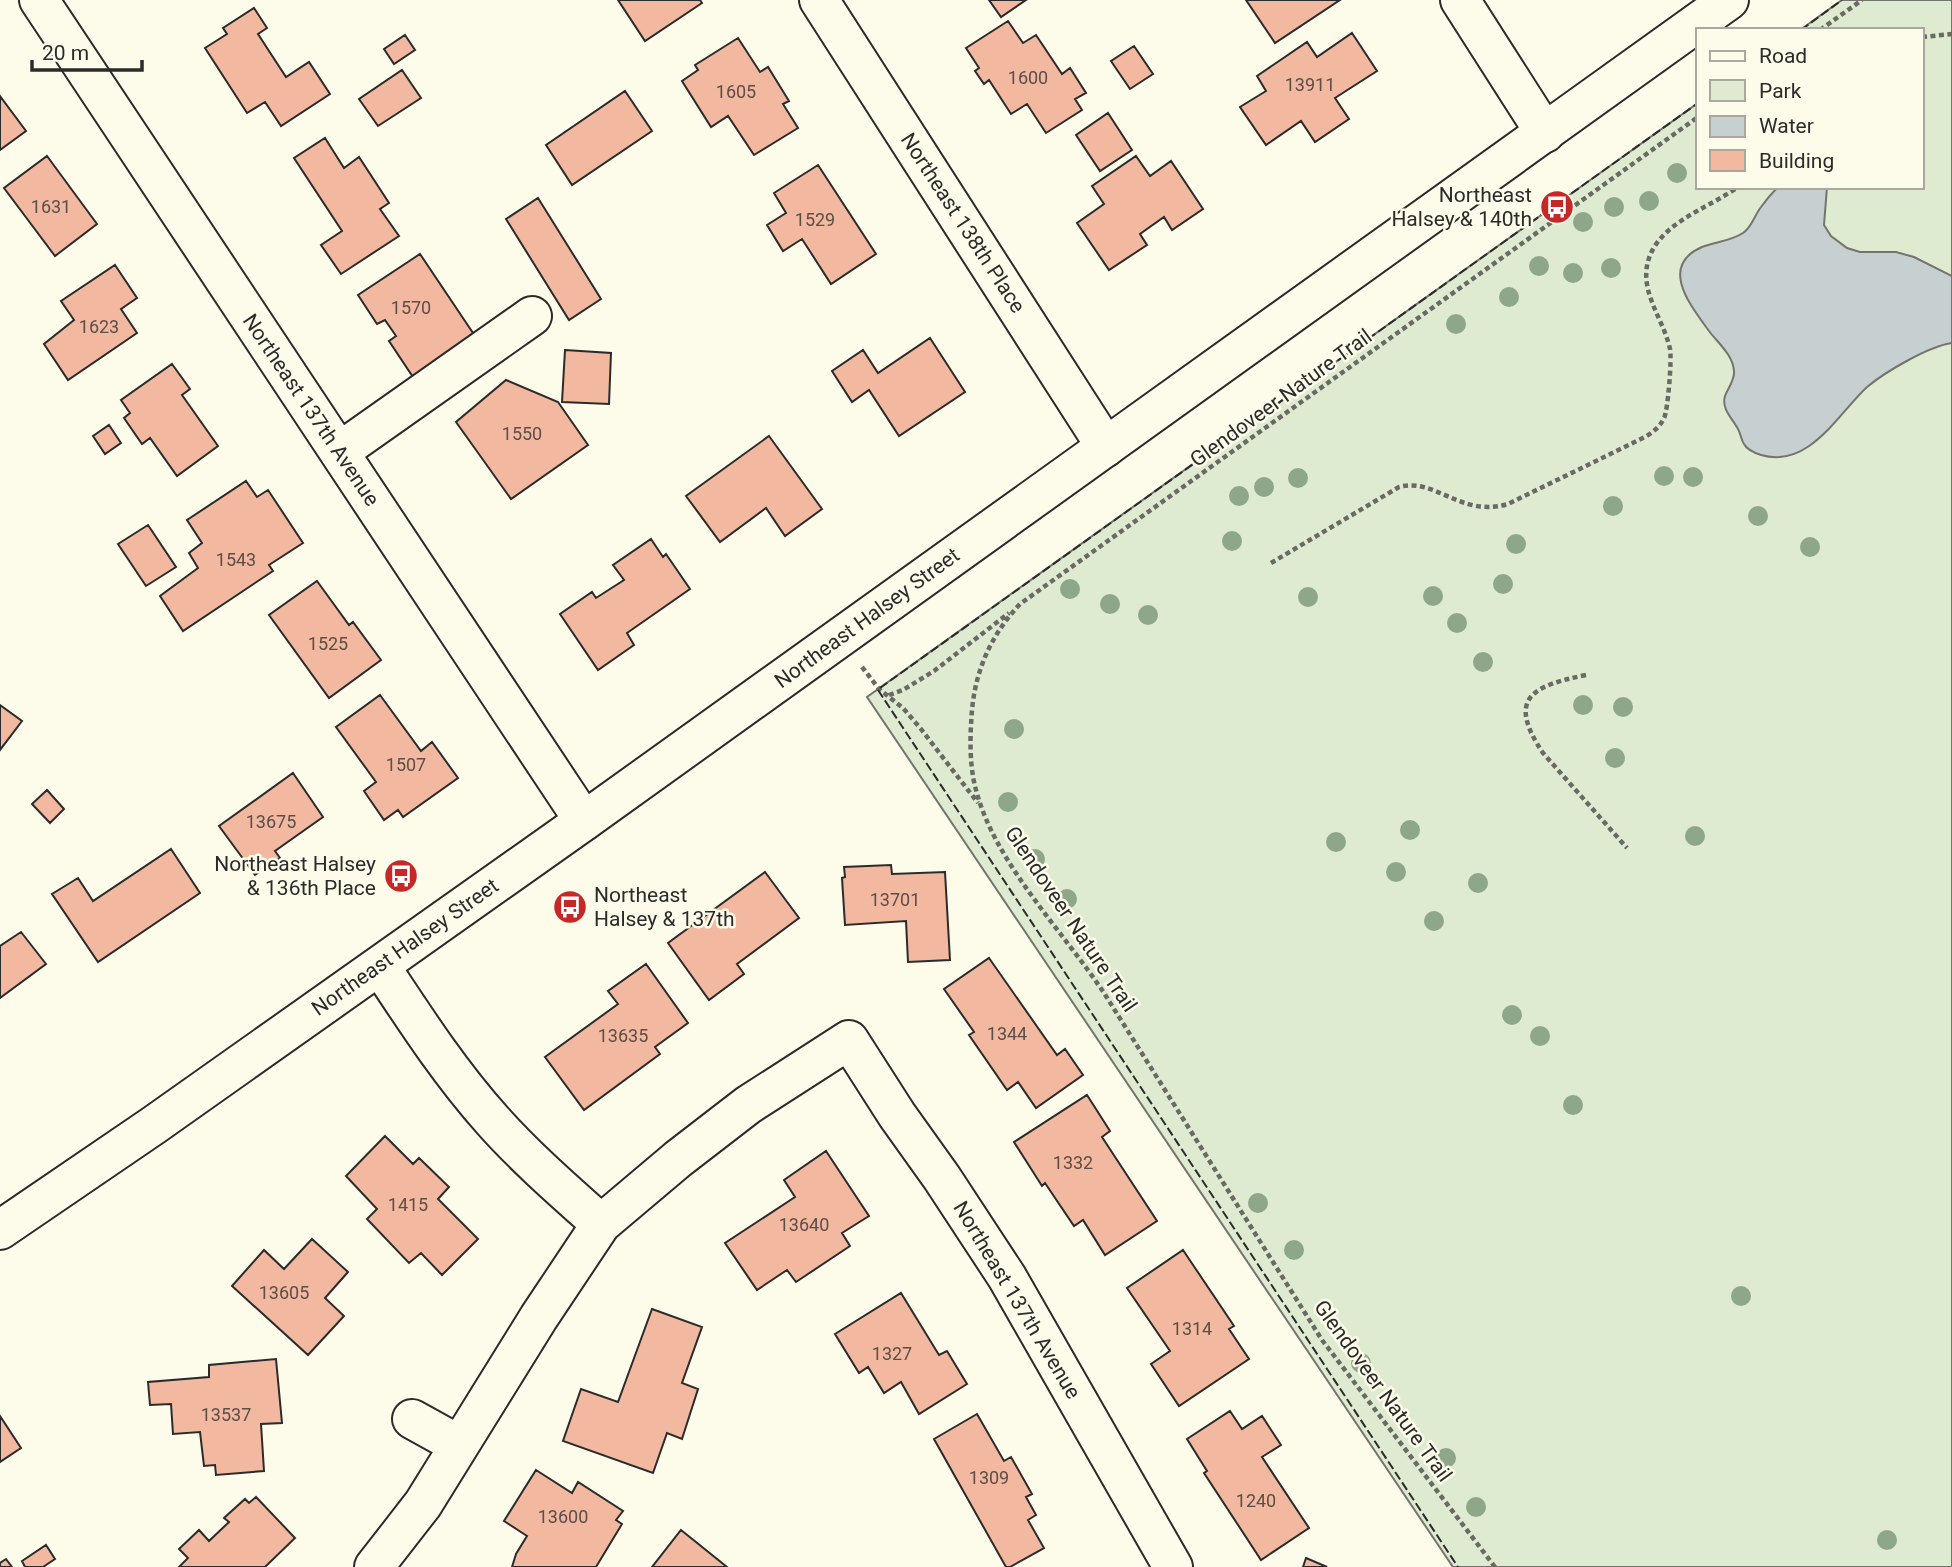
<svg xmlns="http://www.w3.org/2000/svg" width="1952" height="1567" font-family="Roboto,sans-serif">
	<rect width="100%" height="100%" fill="#fdfbea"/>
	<path fill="#deebd1" stroke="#74746e" stroke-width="2" d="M1842,0H1952V1567H1453L867,697L1698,103V187H1922V30H1800Z"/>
	<path fill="#c7d0d0" stroke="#74746e" stroke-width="2" d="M1778,187H1827L1824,225L1831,236L1847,248L1860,252H1896L1914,257L1952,276V343C1929,346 1885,372 1867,387C1838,414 1809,469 1761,455C1755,453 1747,450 1744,444C1741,440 1741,434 1738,429C1733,419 1721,409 1725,396C1728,388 1735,380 1734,371C1733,355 1718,343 1709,331C1691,306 1658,266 1702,247C1715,242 1731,241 1743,233C1752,227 1754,216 1761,207C1766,200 1772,193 1778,187Z"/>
	<path fill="#f2b8a0" stroke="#2b2b2b" stroke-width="2" d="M618,0H700L702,3L645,41Z
		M989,0H1026L1001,17Z
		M1246,0H1340L1275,43Z
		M254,8L267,28L258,34L286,77L309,62L330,94L281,126L265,102L247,113L205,48L227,34L223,28Z
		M1008,21L1023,43L1036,35L1062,74L1070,68L1086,93L1075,99L1082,110L1046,133L1027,104L1011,114L989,80L984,84L975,71L979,68L966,48Z
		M1352,33L1377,71L1335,98L1349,119L1315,142L1301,121L1266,145L1240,107L1266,91L1257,76L1307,42L1317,57Z
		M405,35L415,50L394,64L384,49Z
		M738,38L760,72L768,67L789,101L783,104L798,128L754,155L728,116L711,127L682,81L698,70L695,65Z
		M1134,46L1153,74L1130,89L1111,61Z
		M402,70L421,98L378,126L359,99Z
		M625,91L652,131L572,185L546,145Z
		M0,96L26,131L0,150Z
		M1108,113L1132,150L1100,171L1076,135Z
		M325,138L344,168L359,157L389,203L380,209L399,236L341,274L321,245L342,231L294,158Z
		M47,156L97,224L55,256L4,188Z
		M1136,156L1150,176L1171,161L1203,209L1172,230L1164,217L1140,234L1147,245L1109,270L1077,223L1104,204L1092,186Z
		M818,165L876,254L831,284L802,239L783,251L767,225L786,213L774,193Z
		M538,198L601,299L569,320L506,219Z
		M420,254L475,336L413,377L389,341L396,336L385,320L377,324L358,295Z
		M115,265L137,298L121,309L137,333L68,380L44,344L74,320L61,301Z
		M930,338L965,392L899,436L869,390L852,402L832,371L863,350L878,373Z
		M565,350L611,353L609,404L562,402Z
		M172,364L190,389L182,395L218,446L177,476L150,438L142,444L124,418L130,413L121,400Z
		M506,380L558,402L588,445L511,499L456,422Z
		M109,425L121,443L105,454L93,436Z
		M769,436L822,509L785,536L766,508L720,542L686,496Z
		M246,481L257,497L268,490L303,543L269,565L273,571L183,631L160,596L198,568L189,553L202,543L187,520Z
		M148,525L176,567L146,586L118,544Z
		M651,539L663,557L666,554L690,589L627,633L634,645L598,670L560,614L592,592L596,598L624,580L613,565Z
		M317,581L349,625L353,622L381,660L329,698L269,615Z
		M380,695L421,751L432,742L458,778L403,817L398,810L384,820L364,791L376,782L336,727Z
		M0,705L22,721L0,750Z
		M293,773L323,817L275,851L280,858L255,875L219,826Z
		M47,790L64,809L50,823L32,804Z
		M171,849L200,893L98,962L52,894L78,878L93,901Z
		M891,865L892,874L945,872L950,960L908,962L906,921L845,925L842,878L845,877L844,867Z
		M765,872L799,918L737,964L744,974L709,1000L668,943Z
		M21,932L46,964L0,998V946Z
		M989,958L1057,1055L1065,1049L1083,1075L1036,1108L1018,1082L1007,1090L969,1035L974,1032L944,989Z
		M646,964L688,1023L655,1047L660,1054L584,1110L545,1057L618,1004L608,991Z
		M1087,1095L1110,1131L1102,1137L1157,1221L1105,1255L1083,1220L1074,1226L1045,1183L1042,1186L1014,1142Z
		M385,1136L413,1164L419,1158L449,1187L438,1199L478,1239L442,1275L421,1253L409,1263L367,1219L377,1209L346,1176Z
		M826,1151L869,1216L842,1233L850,1246L796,1282L787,1270L757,1290L725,1243L795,1197L784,1180Z
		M312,1239L348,1272L325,1298L344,1316L308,1355L232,1286L264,1250L284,1269Z
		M1183,1250L1234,1326L1229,1329L1249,1359L1179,1406L1151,1364L1170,1351L1127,1288Z
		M901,1293L939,1355L947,1351L967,1384L919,1414L901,1382L884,1393L868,1367L859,1373L835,1334Z
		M652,1309L702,1327L682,1383L698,1389L682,1439L667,1433L653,1473L563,1441L581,1389L618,1402Z
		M276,1359L282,1423L261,1424L264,1471L216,1475L215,1465L204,1466L200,1432L173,1434L171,1404L150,1405L148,1382L209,1377V1365Z
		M1230,1411L1242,1429L1262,1416L1281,1445L1262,1457L1309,1528L1261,1560L1204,1473L1207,1471L1187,1439Z
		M977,1414L1004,1461L1011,1457L1032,1494L1026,1497L1036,1515L1028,1520L1044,1548L1010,1567H1006L934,1439Z
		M0,1416L21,1448L0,1462Z
		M536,1470L572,1493L578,1482L623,1511L616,1520L622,1524L596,1567H512L516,1554L527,1536L504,1521Z
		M256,1497L295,1538L265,1567H179L188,1558L179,1549L199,1530L209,1541L229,1522L224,1518L245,1499L249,1503Z
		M681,1530L727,1567H652Z
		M46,1545L55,1559L43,1567H25L22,1561Z
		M1306,1558L1327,1567H1303Z
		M6,1559L12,1567H0V1563Z"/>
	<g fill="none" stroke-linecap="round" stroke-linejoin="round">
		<g stroke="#2b2b2b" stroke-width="42">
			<path id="minor" d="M39,0L584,821
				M819,0L1106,447
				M1460,0L1545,133
				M339,452L532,316
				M380,966C415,1019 450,1073 493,1121C526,1158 564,1191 601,1224
				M412,1419L459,1445
				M374,1567L423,1504L539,1317L601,1224L678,1159L748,1105L849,1040L897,1115L942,1178L1007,1277L1173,1567"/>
		</g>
		<g stroke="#2b2b2b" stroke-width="42">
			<path id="major" d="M0,1230L154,1125L584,821L1729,0"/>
		</g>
		<path stroke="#6a6964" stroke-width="4.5" stroke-dasharray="5 3.5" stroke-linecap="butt" d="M1820,30L1862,0
			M1922,37L1952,34
			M1271,563L1399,487C1436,477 1460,518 1508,504L1645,437C1653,432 1660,427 1664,418C1668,411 1672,358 1670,349C1663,316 1634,287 1652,251C1668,220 1710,207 1738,187
			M862,667L879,689L903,708L921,729L978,803
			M1586,675C1532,686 1506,698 1543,753L1627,848
			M889,695L903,690L934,671L1009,613
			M1495,1567L1322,1340L1104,993C1062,930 995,863 976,790C969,765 970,735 972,710C976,668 992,634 1020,604L1698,117"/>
		<use href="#minor" stroke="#fdfbea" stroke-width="38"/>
		<use href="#major" stroke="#fdfbea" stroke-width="38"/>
		<path stroke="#2b2b2b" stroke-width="2" stroke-dasharray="9 3.5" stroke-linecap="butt" d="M1801,30L1842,0
			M880,688L1698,103
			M878,690L1458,1567"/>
	</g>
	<g fill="#8ea78a">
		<circle cx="1677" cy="173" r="10"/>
		<circle cx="1649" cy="201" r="10"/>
		<circle cx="1614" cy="207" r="10"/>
		<circle cx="1583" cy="222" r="10"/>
		<circle cx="1539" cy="266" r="10"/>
		<circle cx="1611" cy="268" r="10"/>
		<circle cx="1573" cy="273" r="10"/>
		<circle cx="1509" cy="297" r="10"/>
		<circle cx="1456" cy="324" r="10"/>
		<circle cx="1664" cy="476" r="10"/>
		<circle cx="1693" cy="477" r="10"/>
		<circle cx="1298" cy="478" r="10"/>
		<circle cx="1264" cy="487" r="10"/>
		<circle cx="1239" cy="496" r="10"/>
		<circle cx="1613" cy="506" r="10"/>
		<circle cx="1758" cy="516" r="10"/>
		<circle cx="1232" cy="541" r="10"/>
		<circle cx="1516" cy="544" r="10"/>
		<circle cx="1810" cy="547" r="10"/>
		<circle cx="1503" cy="584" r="10"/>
		<circle cx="1070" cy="589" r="10"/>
		<circle cx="1433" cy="596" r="10"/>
		<circle cx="1308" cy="597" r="10"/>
		<circle cx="1110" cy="604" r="10"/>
		<circle cx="1148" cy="615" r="10"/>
		<circle cx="1457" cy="623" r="10"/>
		<circle cx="1483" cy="662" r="10"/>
		<circle cx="1583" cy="705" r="10"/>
		<circle cx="1623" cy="707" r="10"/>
		<circle cx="1014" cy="729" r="10"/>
		<circle cx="1615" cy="758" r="10"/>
		<circle cx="1008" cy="802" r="10"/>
		<circle cx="1410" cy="830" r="10"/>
		<circle cx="1695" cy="836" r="10"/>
		<circle cx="1336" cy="842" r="10"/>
		<circle cx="1035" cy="859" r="10"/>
		<circle cx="1396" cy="872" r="10"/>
		<circle cx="1478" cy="883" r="10"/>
		<circle cx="1067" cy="899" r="10"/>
		<circle cx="1434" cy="921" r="10"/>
		<circle cx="1512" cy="1015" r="10"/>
		<circle cx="1540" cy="1036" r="10"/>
		<circle cx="1573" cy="1105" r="10"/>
		<circle cx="1258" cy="1203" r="10"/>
		<circle cx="1294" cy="1250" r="10"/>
		<circle cx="1741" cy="1296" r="10"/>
		<circle cx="1361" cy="1363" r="10"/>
		<circle cx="1446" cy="1458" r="10"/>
		<circle cx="1476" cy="1507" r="10"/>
		<circle cx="1887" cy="1540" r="10"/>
	</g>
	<defs>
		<g id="bus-disc" transform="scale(1.75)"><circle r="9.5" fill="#c62828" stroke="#fdfbea"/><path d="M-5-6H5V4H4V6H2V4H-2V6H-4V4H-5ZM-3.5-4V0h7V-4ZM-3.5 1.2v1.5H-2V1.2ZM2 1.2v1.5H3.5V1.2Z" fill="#fff"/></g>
	</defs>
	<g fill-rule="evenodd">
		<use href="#bus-disc" x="1557" y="207"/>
		<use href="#bus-disc" x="401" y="876"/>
		<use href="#bus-disc" x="570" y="907"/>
	</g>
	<g text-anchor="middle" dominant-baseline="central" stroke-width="5" stroke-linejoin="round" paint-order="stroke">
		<g font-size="18" fill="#5d4e48">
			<text x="1028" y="77">1600</text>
			<text x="1310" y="84">13911</text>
			<text x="736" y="91">1605</text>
			<text x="51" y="206">1631</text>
			<text x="815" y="219">1529</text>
			<text x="411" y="307">1570</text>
			<text x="99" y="326">1623</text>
			<text x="522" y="433">1550</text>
			<text x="236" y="559">1543</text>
			<text x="328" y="643">1525</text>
			<text x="406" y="764">1507</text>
			<text x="271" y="821">13675</text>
			<text x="895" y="899">13701</text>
			<text x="1007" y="1033">1344</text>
			<text x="623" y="1035">13635</text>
			<text x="1073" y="1162">1332</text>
			<text x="408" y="1204">1415</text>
			<text x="804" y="1224">13640</text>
			<text x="284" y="1292">13605</text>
			<text x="1192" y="1328">1314</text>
			<text x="892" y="1353">1327</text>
			<text x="226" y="1414">13537</text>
			<text x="989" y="1477">1309</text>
			<text x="1256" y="1500">1240</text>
			<text x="563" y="1516">13600</text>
		</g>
		<g font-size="21" fill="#2b2b2b" stroke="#fdfbea" text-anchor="end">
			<text x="1532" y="195">Northeast<tspan x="1532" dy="24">Halsey &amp; 140th</tspan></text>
			<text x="376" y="864">Northeast Halsey<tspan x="376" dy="24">&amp; 136th Place</tspan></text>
			<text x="594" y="895" text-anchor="start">Northeast<tspan x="594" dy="24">Halsey &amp; 137th</tspan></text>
		</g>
		<g font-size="21" fill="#2b2b2b" stroke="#fdfbea">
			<text transform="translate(963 223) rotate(57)">Northeast 138th Place</text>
			<text transform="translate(1281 398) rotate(-36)">Glendoveer Nature Trail</text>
			<text transform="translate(311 410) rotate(56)">Northeast 137th Avenue</text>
			<text transform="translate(867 618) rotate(-36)">Northeast Halsey Street</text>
			<text transform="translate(1071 919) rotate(56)">Glendoveer Nature Trail</text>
			<text transform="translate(405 947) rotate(-35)">Northeast Halsey Street</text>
			<text transform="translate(1017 1300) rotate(59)">Northeast 137th Avenue</text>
			<text transform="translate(1383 1391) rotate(54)">Glendoveer Nature Trail</text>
		</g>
	</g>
	<rect x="1696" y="28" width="228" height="161" fill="#fdfbea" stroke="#a9a89e" stroke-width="2"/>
	<rect x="1710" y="51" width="35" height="10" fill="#fdfbea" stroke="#a9a89e" stroke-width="2"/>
	<text x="1759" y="63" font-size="21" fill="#2b2b2b">Road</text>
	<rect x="1710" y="80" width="35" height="21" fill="#deebd1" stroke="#a9a89e" stroke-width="2"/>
	<text x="1759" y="98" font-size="21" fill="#2b2b2b">Park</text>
	<rect x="1710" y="116" width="35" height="21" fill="#c7d0d0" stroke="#a9a89e" stroke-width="2"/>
	<text x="1759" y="133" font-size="21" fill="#2b2b2b">Water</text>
	<rect x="1710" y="150" width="35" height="21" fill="#f2b8a0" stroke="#a9a89e" stroke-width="2"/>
	<text x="1759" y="168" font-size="21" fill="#2b2b2b">Building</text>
	<path d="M32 60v10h110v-10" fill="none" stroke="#2b2b2b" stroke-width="3.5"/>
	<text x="42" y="60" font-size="21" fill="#2b2b2b" stroke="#fdfbea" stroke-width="5" paint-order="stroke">20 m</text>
</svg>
